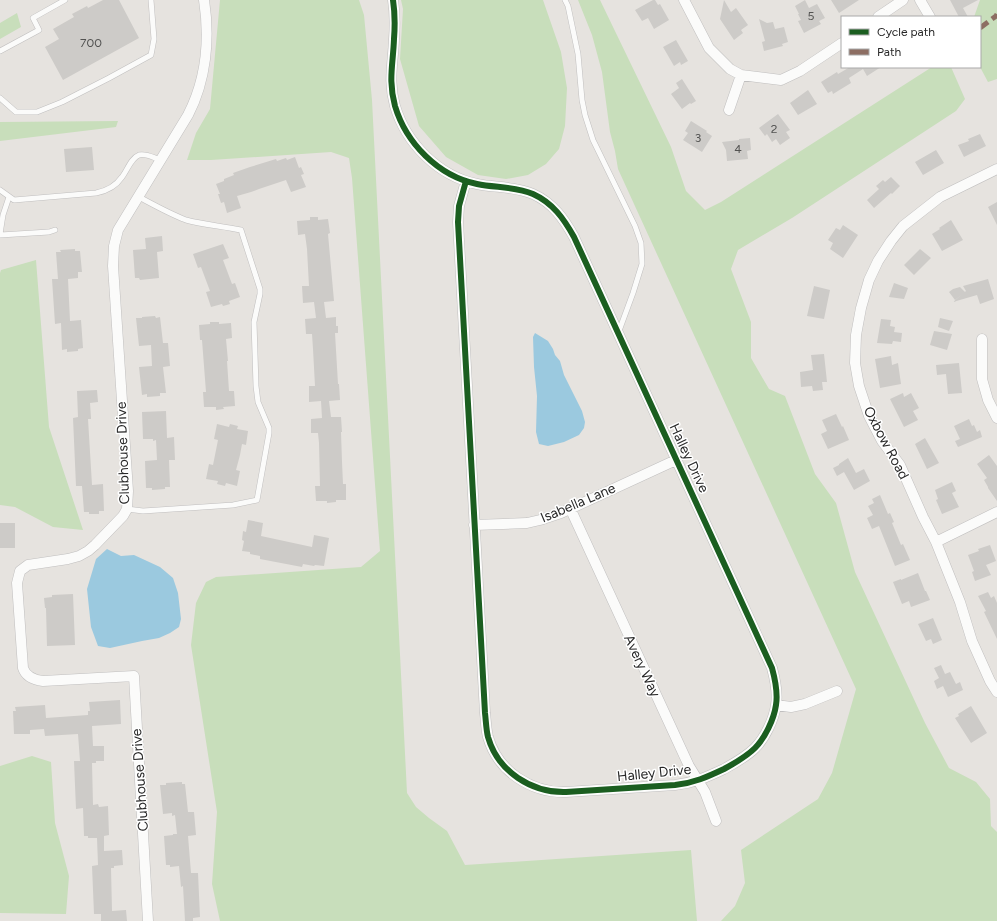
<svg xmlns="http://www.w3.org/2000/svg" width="997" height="921" font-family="Figtree,sans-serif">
	<rect width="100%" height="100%" fill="#e6e3df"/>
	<path fill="#c8debb" d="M220,0H359L364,15L372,100L407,793L416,807L429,818L447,831L465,865L691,850L697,921H220L212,884L217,812L191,645L196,603L206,582L216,577L361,567L380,551L352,178L349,158L331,152L211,160H187L196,133L210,109Z
		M401,0H543L561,52L567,88L565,126L559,149L546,164L528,175L506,179L478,175L446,157L419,126L400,59L403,9Z
		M578,0H600L671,147L686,191L705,210L721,202L932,67H951L965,99L956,111L792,218L738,250L731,269L751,322V358L769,389L785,396L815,474L836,503L855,572L925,723L949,768L976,782L990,799L991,826L997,832V921H721L735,906L745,883L741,850L818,799L832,773L856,689L618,169L615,151L610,132L602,72L592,35Z
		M980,0H997V79L988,82L980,67V17H974Z
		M17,13L21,27L0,39V23Z
		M118,121L116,127L0,141V122Z
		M36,260L49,427L83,530L53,527L15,507L0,505V273L1,270Z
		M32,756L51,762L55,823L69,876L66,914L0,913V766Z"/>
	<path fill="#9bc9df" d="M535,333L548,341L553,349L555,355L560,361L564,375L582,411L585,422L584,428L579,435L564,442L548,446L539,444L536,432L537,396L534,367L533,337Z
		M107,549L121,556L134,555L160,567L173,578L178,593L181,619L179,627L170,633L159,638L142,641L110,648L98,646L91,627L87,589L96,559Z"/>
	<path fill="#cdcbc8" d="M103,0H119L139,38L63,80L45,47L59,39L53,29L74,17L72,14L87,6L88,8Z
		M653,0H655L658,5L660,4L669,20L654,29L648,18L642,21L635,10Z
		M724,0L731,12L736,8L748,25L741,30L743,33L734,40L720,19Z
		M805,0L809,8L817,4L825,18L819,21L821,24L804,33L798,21L801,20L798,14H799L795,6Z
		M831,0H859L839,13Z
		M950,0H978L963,8L968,17H959Z
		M759,19L767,23L773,22L775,29L784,27L788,42L782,44L783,46L764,51L762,42L765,41Z
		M676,40L688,61L681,65L680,62L674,66L663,47Z
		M850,67H881L867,76L863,69L849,78L851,83L833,94L832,91L828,93L821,82L837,72L838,74Z
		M682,79L696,101L691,104L690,103L682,109L671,94L679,88L676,83Z
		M808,90L817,104L798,115L790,103Z
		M778,114L790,130L786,132L790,138L780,145L776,139L772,142L767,134L765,136L759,128Z
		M691,121L707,131L706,132L712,136L702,152L683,140L688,133L685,131Z
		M980,134L986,146L964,157L958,145L969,141L968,139Z
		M750,138L751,150L747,151L748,159L727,161L726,150L722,142L739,140V139Z
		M92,147L94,170L66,172L64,149Z
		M936,150L944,163L923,175L915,162Z
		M295,157L299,168L301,167L304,174L301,175L306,187L291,192L286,180L259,189L251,192L237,196L241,208L227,213L224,202L221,203L218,194H220L216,184L224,181V179L234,175L233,173L250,167L276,159L277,161L286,158L287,160Z
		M891,177L900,186L892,194L891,193L874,208L867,200L879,189L876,186L883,180L885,182Z
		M997,202V225L988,207Z
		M310,217H318V220L328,219L330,233L328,234L334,301L324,302L326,318L336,317V326H338V333H335L338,384H339L340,400L329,401L331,417H341L342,432H341L342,462L343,484H346V500H336V502L327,503V501H316L315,486H320L319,443L318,433H311V419L322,418L321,401L309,402V386H315L313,349L312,334H306L305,319L316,318L314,302L303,303L302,286H309L307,249L305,234L298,235L297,221L310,220Z
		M951,220L963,240L942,251L932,234L940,229L939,228Z
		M843,225L858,235L843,258L830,249L833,243L828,240L836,228L840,230Z
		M162,236L163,251L157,252L159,278L140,280L139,278H135L133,250L146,249L145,238Z
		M223,244L229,258L223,260L232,284L235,283L240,297L229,301L230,304L223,306L222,304L211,307L206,292L210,291L201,267L198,268L193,254Z
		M75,249V251H80L82,272H78V278L68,279L70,321L81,320L83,348L78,349V351L67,352V349L62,350L61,323L55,324L52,279H58L56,252H61L60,250Z
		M920,249L931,258L914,275L904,265Z
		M988,279L994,299L980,304L977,295L953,302L966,291L963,286Z
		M894,283L908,288L904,299L889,297Z
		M814,286L830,290L824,319L807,316Z
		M960,287L965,292L955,300L949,292L953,289Z
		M155,316L156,318L160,317L163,343H168L170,366L163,367L166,393H160V396L147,397V394L142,395L139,367L152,366L151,345L139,346L136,318H142V317Z
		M940,318L953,321L949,331L938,327Z
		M881,319L891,320L890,326L895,327L894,332L902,333L901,342L893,341L892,344L877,343Z
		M210,322H219V324L231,323L232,338L226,339L228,361H227L229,391H234L235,406L223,407L224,409L216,410V407H204L203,392H206L202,340H200L199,325L210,324Z
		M934,331L952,334L947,350L930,345Z
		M824,354L827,382H822L823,390L813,391L812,386L801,387L800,372L813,370L811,355Z
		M891,356L892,365L898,363L901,384L880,388L875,359Z
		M959,363L962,393L948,394L946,374L937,375L936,365Z
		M97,390L98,402L90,403L91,418V419H88L92,485L103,484L104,511H99V514H89V512H84L82,486H76L73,418L78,417L77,391Z
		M903,393L904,397L911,393L919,408L913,411L918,420L904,427L890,399Z
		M166,411L167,438L174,437L175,460H169L170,487H165V489L152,490V488H146L145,461L157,460L156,440L153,441V439H143L142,412Z
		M836,414L842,427L843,426L849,440L828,449L821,434L827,431L822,420Z
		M969,419L972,426L974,425L977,432L980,430L982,437L958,447L955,441L960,439L954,426Z
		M217,424L229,427L230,424L238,426L237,429L248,431L246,445L242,444L240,455L236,470L240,471L237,486L226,483L225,486L217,484L218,481L206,479L209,464L213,465L218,440L214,439Z
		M925,438L939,463L927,469L915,444Z
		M989,455L997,466V501L988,488V487L984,480L987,478L977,464Z
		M848,458L856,473L864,469L870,481L854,490L844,472L837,476L833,468L839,465V464Z
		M952,482L956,491L952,493L959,507L942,514L936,500L938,499L935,490Z
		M880,495L888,514L890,513L894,522L892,523L901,545L903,544L910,560L895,566L879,526L872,529L867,518L873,515L868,506L874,503L872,499Z
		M248,520L263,523L261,536L312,547L314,535L329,538L324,566L315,565L314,566L303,564L302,567L260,559V556L250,554V552L242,551L244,541L242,540L243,531L246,532Z
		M0,523H15V548H0Z
		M990,545L996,561L986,565L991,575L975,581L972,572L974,571L968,555L979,551L978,549Z
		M918,573L925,591H926L930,600L911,607L909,601L902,604L893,582L901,579V580Z
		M988,592L991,598L994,596L997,603V639L984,612L986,611L978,596Z
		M73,594L75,645L47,646L46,608H45L44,598L52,597V595Z
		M933,618L942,640L933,644L931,639L926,641L918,624Z
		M941,665L945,674L950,672L956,684L960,682L963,690L948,697L943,686L937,689L934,681L939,678L934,668Z
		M120,700L121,724L92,726L93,746H104V761H96V763H92L93,805L98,804L99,807L108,806L109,835L104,836V851L122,850L123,865L114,866V868H111L112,911L126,910L127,921H101V914H94L92,866L98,865L97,838H88V836H84L83,808L76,809L74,761H80L78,734L45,736L44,729L30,730V734H14L13,711H16L15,707L45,705L46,718L88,715V711H90L89,702Z
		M971,706L987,733L971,743L955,718L959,716L958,714Z
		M182,782V784H185L188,812H194L196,835L188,836L191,873H198L200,917L193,918V921H185L183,886L181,887L179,866L170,867V865H166L164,836L173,835V834H177L175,815L172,816V813L163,814L160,785H166V783Z"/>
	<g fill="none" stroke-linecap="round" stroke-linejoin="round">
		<g stroke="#c0bfbf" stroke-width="6">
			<path id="lane" d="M565,0L568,6L578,54L582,100L585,115L593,140L635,226L641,243L642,264L633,293L619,331
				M0,51L39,30L33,18L65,0
				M0,98L16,112H37L62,102L109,78L151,55L154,39L151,0
				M0,190L14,200L96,193C106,191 116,186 122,177C127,171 131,158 139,155C146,153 154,158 161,160
				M0,234L3,215L9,197
				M0,235L49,232L55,230
				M127,509L143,511L233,505L257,500L269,433V428L258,402L256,386L254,322L260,294V289L241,230C223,226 204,225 186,220C170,214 154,205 139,197"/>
		</g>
		<g stroke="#c0bfbf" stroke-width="11">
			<path id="street" d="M393,0C395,13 395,26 394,39C393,65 388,80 395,106C406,143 438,176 477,184C495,188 515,186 533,194C553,203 564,219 574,237L772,668C775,679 778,693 776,705C774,719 765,738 755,748C746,757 735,763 724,769C707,777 694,783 675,785L566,792C532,793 498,772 488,737C486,729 486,721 485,713L458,222L459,206L466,181
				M684,0L709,48L730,69L741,75L781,80L800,71L842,43
				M920,0L930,17
				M878,17L903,0
				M729,110L741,75
				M997,169L940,197L903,226L891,241L878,261L869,280L861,308L856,335L855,363L859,386L869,416L882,441L900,465L923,517L936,542L960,602L972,641L990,681L997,692
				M982,339V379L988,400L997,418
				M570,508L689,766L705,792L716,821
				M474,525L527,523L540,520L561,513L676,460
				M936,542L997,512
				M776,705L791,707L805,704L837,691
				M148,921L134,676L43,681C34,680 26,677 23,668L17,583L20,571L28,565L68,559L79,556L88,551L95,545L123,516L127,509L128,491L113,266L114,246L118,230L188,115C206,80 210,39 204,0"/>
		</g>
		<use href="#lane" stroke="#fbfbfa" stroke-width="5"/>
		<use href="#street" stroke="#fbfbfa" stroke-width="10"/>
		<path stroke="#8d6e63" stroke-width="5" stroke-dasharray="10 5" stroke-linecap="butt" d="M980,28L996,16L997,14"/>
		<g stroke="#fff" stroke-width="8">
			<path id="cycleway" d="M393,0C395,13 395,26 394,39C393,65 388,80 395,106C406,143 438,176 477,184C495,188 515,186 533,194C553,203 564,219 574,237L772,668C775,679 778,693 776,705C774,719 765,738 755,748C746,757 735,763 724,769C707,777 694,783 675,785L566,792C532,793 498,772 488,737C486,729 486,721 485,713L458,222L459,206L466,181"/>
		</g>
		<use href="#cycleway" stroke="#1b5e20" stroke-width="6"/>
	</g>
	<g text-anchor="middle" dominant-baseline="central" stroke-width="3" stroke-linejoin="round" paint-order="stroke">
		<g font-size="12" fill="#525251">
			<text x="811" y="16">5</text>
			<text x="91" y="43">700</text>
			<text x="774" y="129">2</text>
			<text x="698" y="138">3</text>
			<text x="738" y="149">4</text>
		</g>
		<g font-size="14" fill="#282828" stroke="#fff">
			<text transform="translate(886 443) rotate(62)">Oxbow Road</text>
			<text transform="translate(123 453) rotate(-92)">Clubhouse Drive</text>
			<text transform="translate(689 458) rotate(65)">Halley Drive</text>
			<text transform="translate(578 503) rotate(-23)">Isabella Lane</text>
			<text transform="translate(642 666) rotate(65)">Avery Way</text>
			<text transform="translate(654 773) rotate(-6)">Halley Drive</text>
			<text transform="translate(140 780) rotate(-94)">Clubhouse Drive</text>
		</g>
	</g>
	<rect x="841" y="16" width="140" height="52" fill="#ffffff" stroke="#a9a9a9"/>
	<rect x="849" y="29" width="20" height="6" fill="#1b5e20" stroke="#a9a9a9"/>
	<text x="877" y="36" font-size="12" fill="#282828">Cycle path</text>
	<rect x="849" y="49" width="20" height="6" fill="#8d6e63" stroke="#a9a9a9"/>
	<text x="877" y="56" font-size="12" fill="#282828">Path</text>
</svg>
